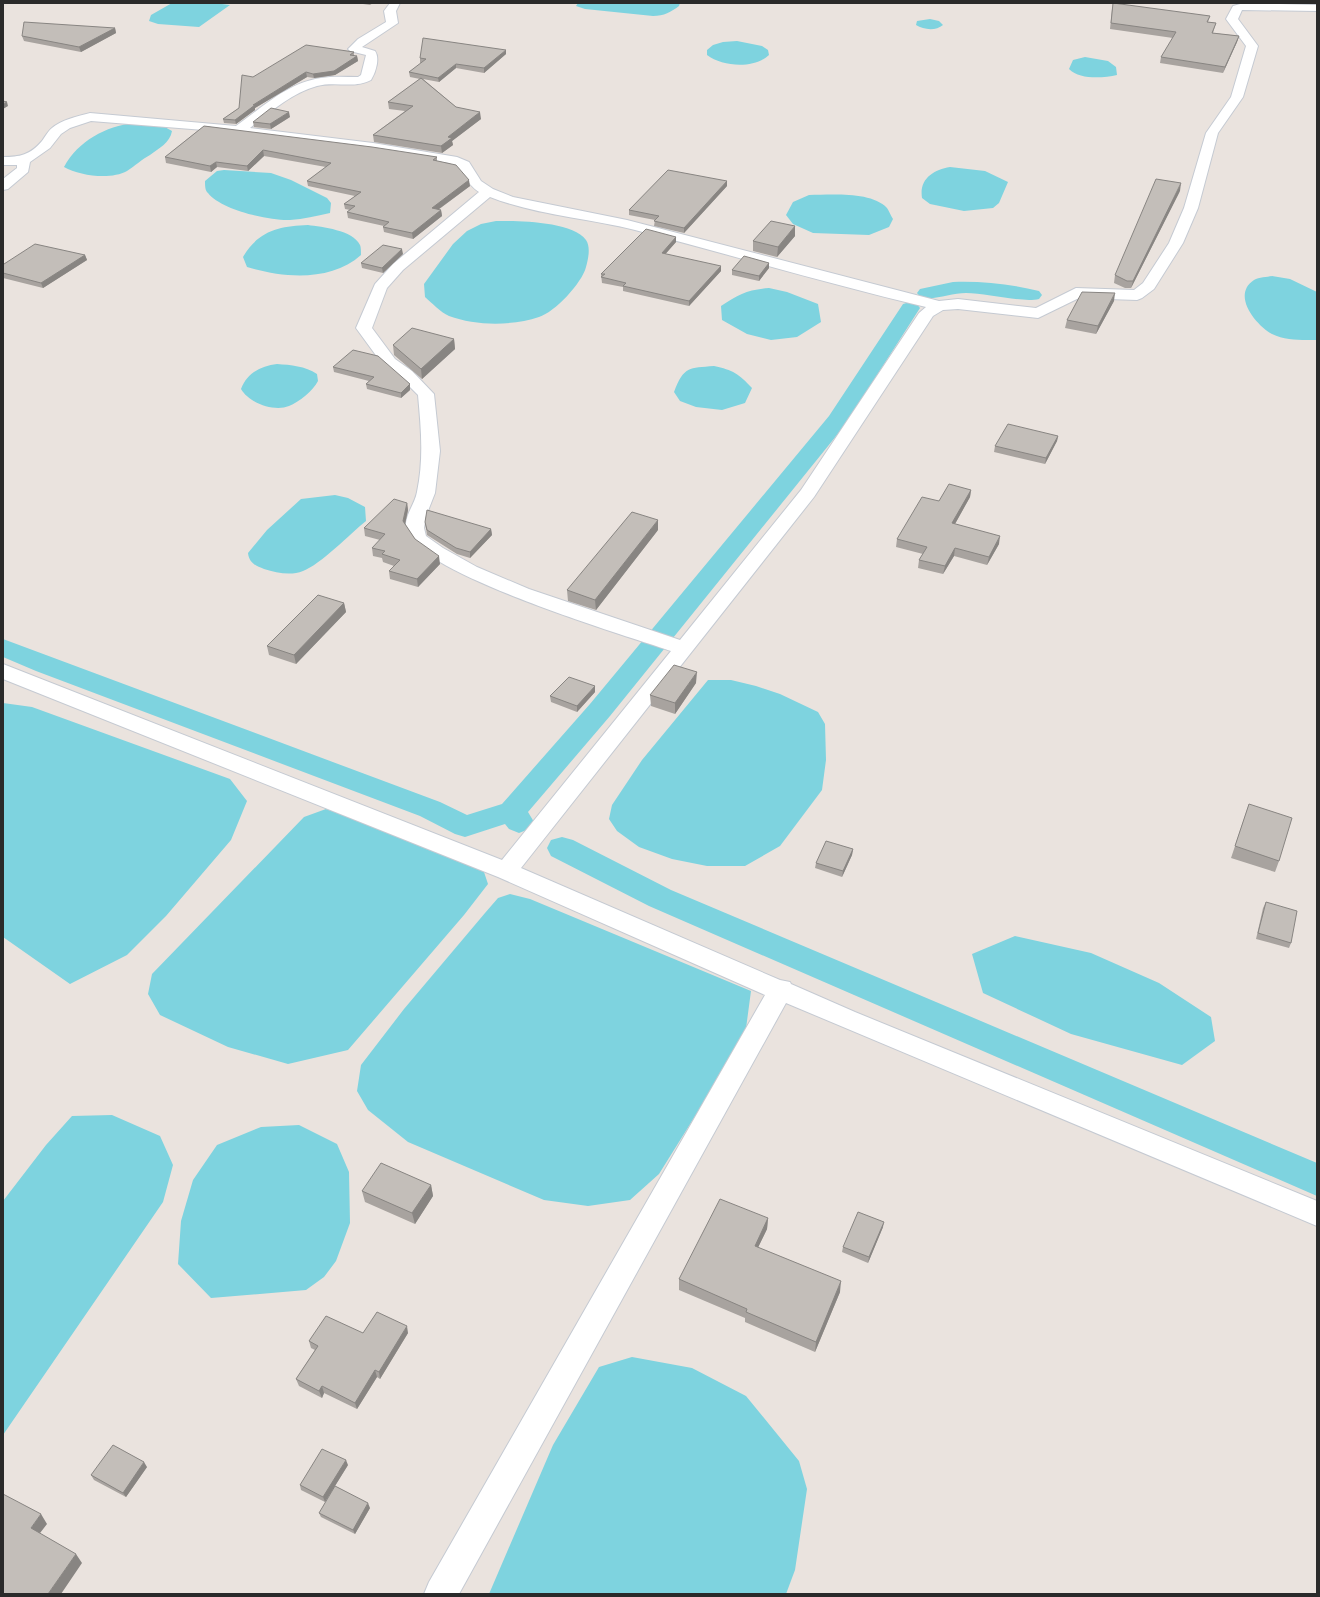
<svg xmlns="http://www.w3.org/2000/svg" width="1320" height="1597" font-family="Raleway,sans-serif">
	<rect width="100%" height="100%" fill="#eae3de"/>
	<path fill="#7ed3df" d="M172,3H214L230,5L199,27L158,24L149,21L151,15Z
		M578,3H680L679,6C671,12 664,16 653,16L585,9L576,6Z
		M930,19L939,21L943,25C936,31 924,30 916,25L917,21Z
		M737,41L762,46L768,50L769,55C754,69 723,67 707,55V50L713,45L723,42Z
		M1085,57L1108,61L1116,67L1117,75C1103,78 1080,80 1069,69L1073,60Z
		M134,123L163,126L172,131C170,143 159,148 150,155C142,159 135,166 127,171C111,180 80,176 64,167C78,141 106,126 134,123Z
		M950,167L985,171L1008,182L999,203L993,208L964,211L930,204L922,198C919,179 933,170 950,167Z
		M224,170L271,173L291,180L327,198L331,203L330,213C316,216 304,219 290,220C270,221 221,210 208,193C205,191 205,185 205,181L217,171Z
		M809,195C830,195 871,191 887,208C889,211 891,216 893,219L889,227L869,235L813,233L793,224L786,215L793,202Z
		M496,221C517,221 572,221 586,240C591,247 588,260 586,267C582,283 555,312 539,317C512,326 476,326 449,316C440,312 432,303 425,297L424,284L453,244L467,231L481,224Z
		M308,225C322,227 353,230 360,245C361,247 361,252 361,255C331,282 283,278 247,267L243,257C258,231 279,226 308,225Z
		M1272,276L1290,279L1317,292V340C1302,340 1286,341 1272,334C1256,325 1231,295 1254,280C1259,277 1267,277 1272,276Z
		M769,288L787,292L818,304L821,322L797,337L771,340L747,334L722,320L721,306C739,294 747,290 769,288Z
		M277,364C291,365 305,366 317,374L318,381C313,391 299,402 289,406C274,412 249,403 241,389C247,373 261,366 277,364Z
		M714,366C733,370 739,374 752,388L745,403L722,410L696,407L680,401L674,392C684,366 689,368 714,366Z
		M335,495L348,498L365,507L366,521C351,533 320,565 303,571C291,576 277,573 264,569C256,566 249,563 248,553L267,530L301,499Z
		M708,680H731L756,686L780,694L818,712L825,724L826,760L822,790L780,846L745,866H707L672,859L639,847L617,831L609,819L612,805L642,760Z
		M3,703L32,707L230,779L247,801L231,840L166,916L127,955L70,984L3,937Z
		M326,809L397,833L483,869L488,884L464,915L348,1050L288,1064L228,1047L160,1015L148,994L152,974L304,817Z
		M510,894L530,899L751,991L745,1036L659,1174L630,1200L588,1206L544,1200L408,1142L368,1110L357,1091L361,1065L404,1009L485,913L498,898Z
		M1015,936L1091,953L1159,983L1211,1017L1215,1041L1182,1065L1071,1034L983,993L972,954Z
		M112,1115L160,1136L173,1165L163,1202L3,1435V1201L46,1145L72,1116Z
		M299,1125L337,1144L349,1172L350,1223L336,1261L324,1277L306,1290L211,1298L178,1264L181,1221L193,1180L217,1145L261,1127Z
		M632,1357L692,1368L746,1396L799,1461L807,1489L795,1570L786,1594H489L553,1445L599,1367Z"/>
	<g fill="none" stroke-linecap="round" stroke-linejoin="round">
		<path fill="#7ed3df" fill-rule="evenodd" d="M953,282C982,281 1011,284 1039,291L1042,295L1039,299C1022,303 986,293 966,293C951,293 934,301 920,297L917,293L920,289Z
			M910,302L917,304L920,308L845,425L610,716L528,812L534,822L529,829L519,833L509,829L505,824L465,837L455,834L420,816L36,671L3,657V639L440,802L467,815L502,804L590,704L829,416L903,304Z
			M562,837L573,840L671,890L1317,1163V1196L649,906L551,856L547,848L551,840Z"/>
		<g stroke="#c5cad2" stroke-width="2">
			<path id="street" d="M390,3H400L396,11L398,23L362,47L375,51C380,58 376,72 371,80C355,89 335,81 317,86C291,93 271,112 250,128L373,143L457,157L469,162L481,181L493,189L513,197L627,220L939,301L958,299L1036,308L1076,288L1134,290L1143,283L1169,243L1184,208L1206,133L1231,97L1246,46L1226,19L1233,6L1244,3L1317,5V11L1242,10L1238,19L1258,46L1243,97L1218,133L1198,208L1183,243L1154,289L1142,298L1137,300L1079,298L1038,318L958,309L943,310L933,316L814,497L521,868L780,980L790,982L791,984L855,1012L1317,1201V1226L786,1003L459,1594H424L429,1582L765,995L498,877L3,679V664L502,860L671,651C627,636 412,572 406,529C404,516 415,504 417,492C424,459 421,428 418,395L400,377L383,365L356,328L375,284L393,264L479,192C465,183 465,170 449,163L373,151L204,130L91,121L70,128L61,134L50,148L30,162L28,172L8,189L3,190V179L17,168V165H3V157C20,157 30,155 42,141C45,137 48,131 52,128C61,120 78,116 90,113L236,126C263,107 287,83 321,78C333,76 345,77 358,77L361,75L366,55L350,51L348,49L358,39L386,22L384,11ZM490,197C536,215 587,218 635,230C732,255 828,284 926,307L919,313L801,490L680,640L529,589L477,567L443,548L426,536L424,528L426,516L435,493L440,451L434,394L412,371L395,359L372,328L387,288L403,270Z"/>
		</g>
		<use href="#street" fill="#fff" fill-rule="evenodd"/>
	</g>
	<path fill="#a8a39f" d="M356,3H373L370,5Z
		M1112,9L1210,16L1208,22L1216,23L1213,33L1239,36L1237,42L1223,73L1160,63L1161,57L1173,38L1110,29Z
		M115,28L116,33L81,52L24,41L22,36Z
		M354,52V56H357L358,61L335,75L314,78L307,77L255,108V110L236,124L224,123L223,119L239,108L253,77Z
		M506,54L484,73L456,68L439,82L423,79L456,107L481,119L452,141L453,145L442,153L374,142L373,135L405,111L389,109L388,102L420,79L410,77L409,72L422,63H420V58Z
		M290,117L271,129L254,127L253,122Z
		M204,126L437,157V161L470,186L438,210H441L442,216L413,239L384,232L383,227L384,226L348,218L347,212L350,210L345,209L344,204L355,196L308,186L307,181L326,167L264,156L248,171L217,167L211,172L166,163L165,157Z
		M727,186L684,233L654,226L655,220L629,215V210Z
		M1180,191L1131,288H1125L1114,283L1115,275Z
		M795,236L777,257L753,251V241Z
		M676,237V242L665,254L721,271L689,306L623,291V287L602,283L601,274Z
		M403,254L383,273L362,268L361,263Z
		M85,255L87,260L43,288L3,278V264Z
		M769,263V268L759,281L732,275V270Z
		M1114,301L1096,334L1065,328L1067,320Z
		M454,339L455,349L422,379L394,355L393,345Z
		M333,367L410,384V390L401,398L367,389L366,384L369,381L334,372Z
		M1058,436L1057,441L1045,464L994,452L995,446Z
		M971,490L970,497L955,524L999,544L987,565L954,556L943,574L918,568L919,560L923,554L896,547L897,539L939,501Z
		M407,503L408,510L405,524L415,539L440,564L418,587L390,579L389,571L394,566L383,562L382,558L373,556L372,548L380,540L365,536L364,528Z
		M425,522L491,529L492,535L470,558L457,554L427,535Z
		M658,530L596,610L568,601L567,590Z
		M344,603L346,612L296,664L269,655L267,646Z
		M696,683L675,714L651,706L650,695Z
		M595,692L577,712L551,702L550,696Z
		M1249,804L1279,861L1275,872L1231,858Z
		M853,849L852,855L842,877L815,868L816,863Z
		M1266,902L1291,943L1289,948L1256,939L1263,908Z
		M431,1185L433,1196L415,1224L365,1202L362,1191Z
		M768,1218L767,1229L758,1247L840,1292L815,1352L745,1322V1318L679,1290V1279Z
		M883,1227L868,1263L842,1252L843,1247Z
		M363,1333H408L380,1379L377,1377L357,1409L324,1393L322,1398L299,1386L296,1379L315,1350L311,1348L309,1341Z
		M348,1465L325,1502L301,1490L300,1485Z
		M147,1467L126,1497L94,1480L91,1475Z
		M370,1508L355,1534L321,1517L319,1513Z"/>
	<path fill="#888582" d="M115,28L116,33L81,52L79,47Z
		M1239,36L1237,42L1223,73L1225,67Z
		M506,50V54L484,73V68Z
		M357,56L358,61L335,75L314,78L313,74Z
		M456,64V68L439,82L438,78Z
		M306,72L307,77L255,108V110L236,124L235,120L253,105Z
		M7,102L8,106L3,109V104Z
		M289,112L290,117L271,129L270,124Z
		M480,112L481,119L452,141L453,145L442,153L441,146L448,137Z
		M263,150L264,156L248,171L247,166Z
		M216,162L217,167L211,172L210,166Z
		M469,180L470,186L432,214V208Z
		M727,181V186L684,233V228Z
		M1181,183L1180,191L1131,288L1133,281Z
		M441,210L442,216L413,239L412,233Z
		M795,226V236L777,257L778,247Z
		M676,237V242L662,258V253Z
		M402,249L403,254L383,273L382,268Z
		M85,255L87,260L43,288L41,283Z
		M769,263V268L759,281V276Z
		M721,266V271L689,306V301Z
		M1115,293L1114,301L1096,334L1098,326Z
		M454,339L455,349L422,379L421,369Z
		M410,384V390L401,398V393Z
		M1058,436L1057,441L1045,464L1046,458Z
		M971,490L970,497L951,531L952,523Z
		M407,503L408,510L404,529L403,521Z
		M658,520V530L596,610L595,600Z
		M491,529L492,535L470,558V552Z
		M1000,536L999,544L987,565L989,557Z
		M955,548L954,556L943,574L945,566Z
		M439,556L440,564L418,587L417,579Z
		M344,603L346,612L296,664L294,655Z
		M697,672L696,683L675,714V703Z
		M595,686V692L577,712V706Z
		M853,849L852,855L842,877L843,871Z
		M431,1185L433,1196L415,1224L412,1213Z
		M768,1218L767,1229L754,1256L755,1246Z
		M884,1222L883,1227L868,1263L869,1257Z
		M841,1281L840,1292L815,1352L816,1342Z
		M407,1326L408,1333L380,1379L379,1372Z
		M375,1370L377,1377L357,1409L355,1403Z
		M322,1386L324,1393L322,1398L319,1391Z
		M346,1460L348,1465L325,1502L323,1497Z
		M144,1462L147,1467L126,1497L123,1493Z
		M368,1503L370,1508L355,1534L353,1530Z
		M41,1514L47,1524L37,1537L31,1528Z
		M76,1554L82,1563L61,1594H48Z"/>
	<path fill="#c3beb9" stroke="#888582" d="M1113,3L1210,16L1207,22L1216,23L1212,33L1239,36L1225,67L1161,57L1176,32L1111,23Z
		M24,22L115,28L79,47L22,36Z
		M423,38L506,50L484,68L456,64L438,78L409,72L426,59L420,58Z
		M306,45L354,52L350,55L357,56L334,71L313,74L306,72L253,105H255L235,120L223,119L239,108L242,75L253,77Z
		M421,78L456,107L480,112L448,137L452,138L441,146L373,135L413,106L388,102Z
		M3,101L7,102L3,104Z
		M271,108L289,112L270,124L253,122Z
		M204,126L372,147L437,157L433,160L456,165L469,180L432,208L441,210L412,233L383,227L389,222L347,212L355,206L344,204L361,192L307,181L331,163L263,150L247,166L216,162L210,166L165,157Z
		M668,170L727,181L684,228L654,221L659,216L629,210Z
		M1156,179L1181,183L1133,281H1127L1115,275Z
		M771,221L795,226L778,247L753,241Z
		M646,229L676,237L662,253L721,266L689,301L623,286L626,283L601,277L605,274H601Z
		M35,244L85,255L41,283L3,273V264H4Z
		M383,245L402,249L382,268L361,263Z
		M744,256L769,263L759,276L732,270Z
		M1082,292L1115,293L1098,326L1067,320Z
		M412,328L454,339L421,369L393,345Z
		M353,350L378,356L410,384L401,393L366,384L374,377L333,367Z
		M1008,424L1058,436L1046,458L995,446Z
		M949,484L971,490L952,523L1000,536L989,557L955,548L945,566L919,560L927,547L897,539L922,497L939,501Z
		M394,499L407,503L403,521L415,539L439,556L417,579L389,571L400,560L382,554L385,551L372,548L385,534L364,528Z
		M427,510L491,529L470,552L456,548L427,530L425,522Z
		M632,512L658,520L595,600L567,590Z
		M318,595L344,603L294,655L267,646Z
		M674,665L697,672L675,703L650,695Z
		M569,677L595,686L577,706L550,696Z
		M1249,804L1292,818L1279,861L1235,846Z
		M826,841L853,849L843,871L816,863Z
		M1266,902L1297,911L1291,943L1258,933Z
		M381,1163L431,1185L412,1213L362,1191Z
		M720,1199L768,1218L755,1246L841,1281L816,1342L746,1312L747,1309L679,1279Z
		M858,1212L884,1222L869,1257L843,1247Z
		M377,1312L407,1326L379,1372L375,1370L355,1403L322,1386L319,1391L296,1379L318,1346L309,1341L326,1316L363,1333Z
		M113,1445L144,1462L123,1493L91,1475Z
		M322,1449L346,1460L323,1497L300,1485Z
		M335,1486L368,1503L353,1530L319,1513Z
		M3,1494L41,1514L31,1528L76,1554L48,1594H3Z"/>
	<rect width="1320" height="1597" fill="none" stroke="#2a2a2a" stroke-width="8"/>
</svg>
